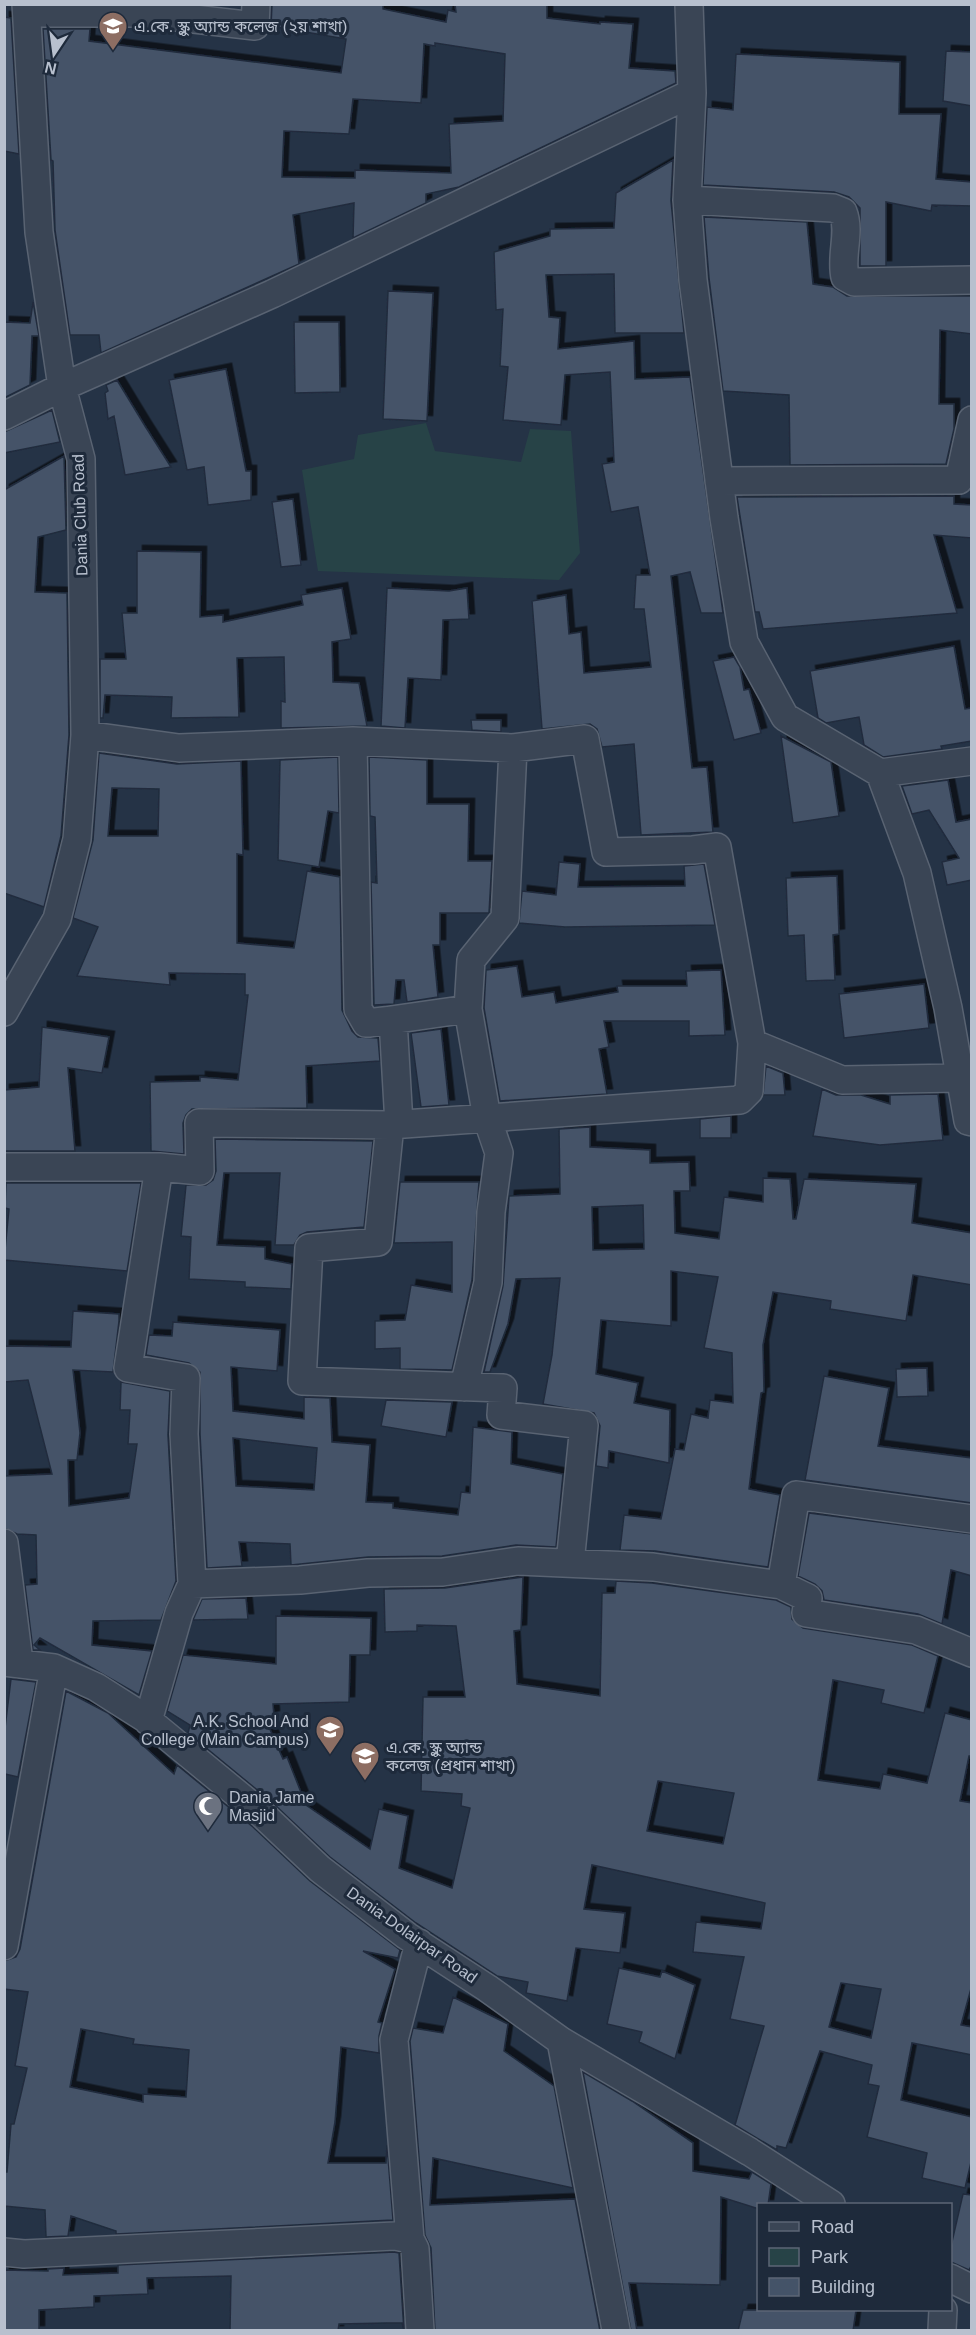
<svg xmlns="http://www.w3.org/2000/svg" width="976" height="2335" font-family="Arial,'Noto Sans Bengali',sans-serif">
	<defs>
		<filter id="shadow"><feDropShadow dx="5.5" dy="-5.5" stdDeviation="0" flood-color="#0009"/></filter>
	</defs>
	<rect width="100%" height="100%" fill="#253346"/>
	<path fill="#274347" d="M426,423L435,451L521,462L530,429L571,431L580,553L559,580L318,571L302,470L354,459L358,435Z"/>
	<path fill="#445368" stroke="#202c3d" stroke-width="1.5" fill-rule="evenodd" filter="url(#shadow)" d="M272,4H383V9L446,22L448,10L456,12L455,4H547V18L600,24V22L633,24L629,68L675,71L676,83L459,187L426,194V203L353,238L354,203L293,215L299,264L101,353L99,335H70L55,230L53,161L51,160L43,29H90L89,41L341,73L346,39L271,26ZM435,43L505,54L503,121L449,124L451,173L355,170V178L282,177L284,131L349,134L353,99L421,103L424,44L435,46Z
		M4,17L11,18L19,154L4,151Z
		M946,51L972,52V106L943,101Z
		M736,54L900,62L899,114H941L936,179L972,182V206L932,205L931,211L886,202V266H860V208L849,197L834,192L703,185L707,107L733,110Z
		M673,160L671,201L684,333H615L614,274L546,275L549,317L560,318L558,349L634,341L635,379L690,377L723,613H701L690,572L671,576L692,768L707,767L713,832L641,835L634,744L602,747L597,729L590,724L542,729L532,601L566,595L569,634L581,632L584,673L651,667L644,609H634L636,575H650L638,507L611,512L602,464L614,462L610,372L565,375L561,425L503,420L508,367L500,366L503,309L496,310L494,252L550,236V229L614,228L616,193Z
		M704,217L807,222L813,284L833,287L847,296H972V334L940,330L939,404H954V429L946,464L790,465L789,395L723,391L709,278Z
		M388,291L433,293L427,421L383,419Z
		M33,302L39,336H32L30,385L4,398V322L30,323Z
		M294,322H339L340,392L295,393Z
		M226,369L246,471H251V500L208,505L204,467L187,470L169,380Z
		M117,380L145,426L171,467L125,475L114,416L108,419L105,393L108,391L106,385Z
		M52,410L60,442L4,453V432Z
		M64,456L66,530L38,537L35,592L67,593L69,735L61,836L44,907L4,893V490Z
		M954,496V504L972,505V538L934,535L957,613L763,629L759,612H755L737,497Z
		M293,499L301,565L281,567L272,502Z
		M137,551L201,552L200,617L223,615V622L303,605L301,595L342,588L351,639L332,642L333,682L359,683L367,726L281,728V701L285,702L284,657L237,658L239,717L171,718L172,697L105,695L103,718H100V659H126L122,613H137Z
		M387,588L449,591L467,588L469,619L443,620L441,680L408,678L405,728L381,726Z
		M954,646L965,709L972,708V741L941,746L942,749L883,757L864,745L859,717L826,723L818,718L810,671Z
		M734,657L740,667L744,690L749,689L761,733L734,740L713,661Z
		M471,720H501V732L472,730Z
		M781,736L831,762L839,816L793,823Z
		M99,753L177,764L241,761L243,855L237,854V943L294,948L307,871L340,877L342,1010L352,1031L358,1037L378,1038L380,1061L306,1066L307,1108L192,1109L186,1115L183,1123L184,1154L151,1151L150,1082L200,1081V1077L238,1080L248,995H245V974L169,973L170,985L77,976L98,927L73,918L93,840ZM112,788L159,789L158,836H108Z
		M338,757L339,813L328,811L319,867L278,860L280,760Z
		M369,757L427,760V804H469L468,861H492L489,913H440V945H433L438,997L407,1002L404,980H396L394,1004L374,1005L371,882L377,883L375,817L370,816Z
		M948,780L956,822L972,819V880L947,885L942,862L959,858L929,810L912,814L902,786Z
		M559,862L580,864L578,887L685,886L684,866L704,864L715,925L565,927L519,923L522,891L556,895Z
		M837,876L839,934L833,935L835,980L806,981L804,935L788,936L786,878Z
		M517,966L522,997L554,992L556,1003L618,992L617,986H687L686,971L721,970L725,1035L689,1036V1021H604L609,1047L599,1049L607,1094L500,1101L484,1008L486,970Z
		M924,984L929,1028L844,1038L839,994Z
		M42,1027L109,1037L102,1073L68,1068L75,1151H4V1090L39,1087Z
		M441,1029L449,1105L421,1107L411,1033Z
		M766,1066L783,1073L785,1095H763Z
		M822,1089L836,1095H861L890,1104V1095L938,1094L943,1140L880,1145L813,1136Z
		M731,1116V1138H700V1119Z
		M590,1127V1147L650,1150V1163L689,1162L690,1191H674L675,1233L719,1239L724,1197L763,1202V1178L790,1179L793,1219H796L804,1179L916,1184L912,1223L972,1233V1285L913,1275L906,1321L830,1309L831,1301L773,1292L763,1345L764,1392L761,1393L749,1489L780,1495L768,1567L655,1551L620,1550L624,1515L661,1519L675,1449L684,1450L691,1414L708,1418L710,1400L733,1403L732,1353L704,1348L718,1277L671,1271V1326L601,1320L596,1374L638,1383L634,1403L670,1410L669,1463L609,1451L608,1468L596,1466L600,1426L594,1413L543,1404L552,1355L560,1278L516,1279L508,1324L490,1372H484L503,1286L509,1196L560,1194L559,1129ZM643,1205L644,1249L593,1250L592,1207Z
		M215,1139L373,1141L364,1227L307,1232L300,1235L294,1245H275L280,1173H224L217,1245L265,1247V1259L292,1264L291,1289L245,1287V1282L189,1279L191,1237L181,1236L186,1185H206L213,1180L216,1171Z
		M400,1182H479L472,1280L452,1370L400,1369V1348L375,1349V1321L405,1320L411,1285L452,1292V1242L394,1243Z
		M6,1183H141L127,1271L4,1260L9,1209L5,1208Z
		M73,1311L119,1314V1321L113,1372L73,1370L80,1433L77,1460H68L69,1506L129,1498L137,1444H128L130,1410H120L121,1382L170,1391L168,1435L176,1581L161,1620L93,1621L92,1645L152,1651L139,1695L40,1638L34,1645L40,1650H33L25,1585L37,1584L36,1535L17,1534L4,1528V1476L52,1474L28,1380L4,1382V1346L71,1347Z
		M173,1322L280,1330L277,1371L231,1367L233,1411L304,1419V1397L330,1398L332,1442L370,1445L366,1502L393,1503V1508L458,1515L461,1492L470,1493L473,1427L512,1432L511,1464L563,1474L556,1547L516,1545L442,1556L368,1557L291,1565L290,1544L239,1542L242,1566L207,1568L200,1434V1372L189,1363L146,1355L149,1335L172,1336ZM233,1438L317,1448L314,1490L236,1486Z
		M927,1368L928,1396L897,1397L896,1369Z
		M824,1376L889,1388L878,1446L972,1458V1503L805,1480Z
		M386,1400L452,1402L446,1437L381,1426Z
		M809,1513L972,1534V1576L951,1570L942,1624L918,1614L824,1600L822,1591L815,1584L798,1576Z
		M523,1577L521,1630L514,1631L517,1684L600,1696L602,1593H615L616,1581L652,1583L776,1600L791,1607L792,1619L803,1628L912,1645L938,1656L924,1713L881,1703L884,1690L833,1680L818,1780L880,1789L883,1774L927,1783L945,1713L972,1720V1756H969L960,1801L972,1803V1985L961,2025L972,2027V2055L912,2043L901,2100L972,2117V2158L965,2188L922,2178L927,2153L867,2137L879,2086L868,2084L872,2065L820,2051L786,2148L777,2146V2150L735,2125L764,2026L730,2019L744,1957L693,1952L696,1922L761,1929L765,1903L592,1865L584,1909L625,1913L620,1953L576,1948L567,2001L526,1993L528,1982L497,1976L416,1923L330,1857L273,1803L188,1733L190,1725L167,1711L183,1655L276,1664V1616L371,1618L370,1655H350L349,1702L273,1704L274,1716L265,1718L283,1759L287,1757L306,1805L370,1849L379,1809L408,1816L399,1868L452,1888L470,1808L461,1806L462,1794L421,1791L423,1697H465L456,1626L417,1625V1631L385,1632L384,1589L445,1588ZM658,1781L734,1793L723,1844L647,1831ZM841,1983L881,1989L871,2038L829,2027Z
		M246,1598L248,1619L193,1620L202,1599Z
		M11,1679L36,1682L18,1777L5,1774V1728Z
		M66,1691L108,1713L174,1774L177,1765L253,1827L310,1881L400,1950L398,1958L363,1951L395,1969L378,2022L382,2023L379,2036V2053L341,2047L335,2122L328,2163H386L387,2145L393,2220L116,2234V2231L71,2216L68,2236L46,2237L45,2210L4,2206V2172H7L11,2124H14L27,2068L15,2066L28,1992L4,1989V1961L16,1957L20,1949ZM81,2029L134,2039L133,2044L189,2050L186,2097L143,2094V2102L70,2087Z
		M619,1968L660,1977L662,1971L695,1985L675,2059L639,2042L642,2032L607,2024Z
		M453,1997L508,2024L504,2051L554,2086L573,2188L433,2158L430,2205L575,2199L600,2331H435L431,2248L425,2235L410,2041L413,2028L443,2033Z
		M583,2072L632,2101L693,2143V2171L749,2179L752,2172L771,2184L768,2205H759V2209L721,2197L720,2285L629,2283L637,2331H631Z
		M963,2194L972,2195V2265L969,2270L951,2262V2246Z
		M394,2252L399,2253L404,2331L402,2323H387L339,2324L338,2331H230L231,2276L147,2278L148,2294L94,2296V2307L39,2310V2331H4V2270L48,2271V2269L64,2268L63,2275L118,2273V2265Z
		M743,2310H856L853,2331H738Z"/>
	<g fill="none" stroke-linecap="round" stroke-linejoin="round">
		<g stroke="#596372" stroke-width="30">
			<path id="street" d="M689,4L692,93L687,200L693,280L724,518L744,642L785,717L880,773L917,873L948,1008L968,1121L972,1122
				M28,13H142L255,26L256,4
				M687,200L833,208L843,212C851,232 840,256 845,277L854,282L972,280
				M4,416L62,387L272,294L692,93
				M719,481L959,480L972,420
				M85,735L179,748L353,741L513,748L585,739L606,852L693,850L717,847L752,1043L842,1080L959,1078
				M353,741L358,1009L366,1023L393,1020L399,1124
				M880,773L972,761
				M468,1009L471,960L505,918L513,748
				M4,1012L57,919L77,839L85,735L81,459L62,387L39,232L26,4
				M370,1023L468,1009L487,1118L499,1153L491,1212L488,1282L464,1387
				M390,1125L740,1100L749,1091L752,1043
				M4,1167H159L200,1171L199,1123L390,1125L378,1242L309,1248L302,1381L503,1388L501,1415L584,1425L570,1563
				M4,1543L19,1662
				M192,1584L300,1580L368,1573L443,1572L518,1561L653,1567L781,1585L808,1598L806,1613L916,1630L972,1653
				M781,1585L796,1495L972,1519
				M4,1662L54,1668L96,1687L145,1718L263,1815L320,1869L407,1936L487,1988L561,2041L750,2152L831,2204
				M148,1721L179,1613L192,1584L184,1434L186,1378L128,1368L159,1167
				M419,1943L394,2040L410,2239L415,2249L420,2330
				M4,1946L54,1668
				M561,2041L616,2330
				M4,2252L24,2254L395,2236L410,2239
				M950,2278L972,2289
				M942,2330L943,2310"/>
		</g>
		<use href="#street" stroke="#3a4555" stroke-width="27"/>
	</g>
	<defs>
		<g id="school-pin" transform="scale(1.5)"><path d="M0 17L-7.5 6A9.5 9.5 0 1 1 7.5 6Z" fill="#8d6e63" stroke="#1e2a3b"/><path d="M0-5L7-2L0 1L-7-2ZM-4 1L0 2.5L4 1V4Q0 6-4 4Z" fill="#fff"/></g>
		<g id="university-pin" transform="scale(1.5)"><path d="M0 17L-7.5 6A9.5 9.5 0 1 1 7.5 6Z" fill="#8d6e63" stroke="#1e2a3b"/><path d="M0-5L7-2L0 1L-7-2ZM-4 1L0 2.5L4 1V4Q0 6-4 4Z" fill="#fff"/></g>
		<g id="mosque-pin" transform="scale(1.5)"><path d="M0 17L-7.5 6A9.5 9.5 0 1 1 7.5 6Z" fill="#6b7280" stroke="#1e2a3b"/><path d="M3.5-4.9A6 6 0 1 0 3.5 4.9A5 5 0 1 1 3.5-4.9Z" fill="#fff"/></g>
	</defs>
	<g fill-rule="evenodd">
		<use href="#school-pin" x="113" y="26"/>
		<use href="#university-pin" x="330" y="1730"/>
		<use href="#university-pin" x="365" y="1756"/>
		<use href="#mosque-pin" x="208" y="1806"/>
	</g>
	<g text-anchor="middle" dominant-baseline="central" stroke-width="6" stroke-linejoin="round" paint-order="stroke">
		<g font-size="16" fill="#b8c0ce" stroke="#1e2a3b" text-anchor="start">
			<text x="134" y="26">এ.কে. স্কুল অ্যান্ড কলেজ (২য় শাখা)</text>
			<text x="309" y="1721" text-anchor="end">A.K. School And<tspan x="309" dy="18">College (Main Campus)</tspan></text>
			<text x="386" y="1747">এ.কে. স্কুল অ্যান্ড<tspan x="386" dy="18">কলেজ (প্রধান শাখা)</tspan></text>
			<text x="229" y="1797">Dania Jame<tspan x="229" dy="18">Masjid</tspan></text>
		</g>
		<g font-size="16" fill="#b8c0ce" stroke="#1e2a3b">
			<text transform="translate(80 515) rotate(-92)">Dania Club Road</text>
			<text transform="translate(412 1935) rotate(35)">Dania-Dolairpar Road</text>
		</g>
	</g>
	<rect width="976" height="2335" fill="none" stroke="#b8c0ce" stroke-width="12"/>
	<rect x="757" y="2203" width="195" height="108" fill="#1e2a3b" stroke="#5c6676" stroke-width="1.5"/>
	<rect x="769" y="2222" width="30" height="9" fill="#3a4555" stroke="#5c6676" stroke-width="1.5"/>
	<text x="811" y="2233" font-size="18" fill="#b8c0ce">Road</text>
	<rect x="769" y="2248" width="30" height="18" fill="#274347" stroke="#5c6676" stroke-width="1.5"/>
	<text x="811" y="2263" font-size="18" fill="#b8c0ce">Park</text>
	<rect x="769" y="2278" width="30" height="18" fill="#445368" stroke="#5c6676" stroke-width="1.5"/>
	<text x="811" y="2293" font-size="18" fill="#b8c0ce">Building</text>
	<g transform="translate(54 54) rotate(193)" stroke="#1e2a3b" stroke-width="4.5" paint-order="stroke">
	<path d="M0-4.5L10 22L0 15L-10 22Z" fill="#b8c0ce"/>
	<text y="-9" font-size="16" font-weight="bold" text-anchor="middle" fill="#b8c0ce">N</text>
	</g>
</svg>
